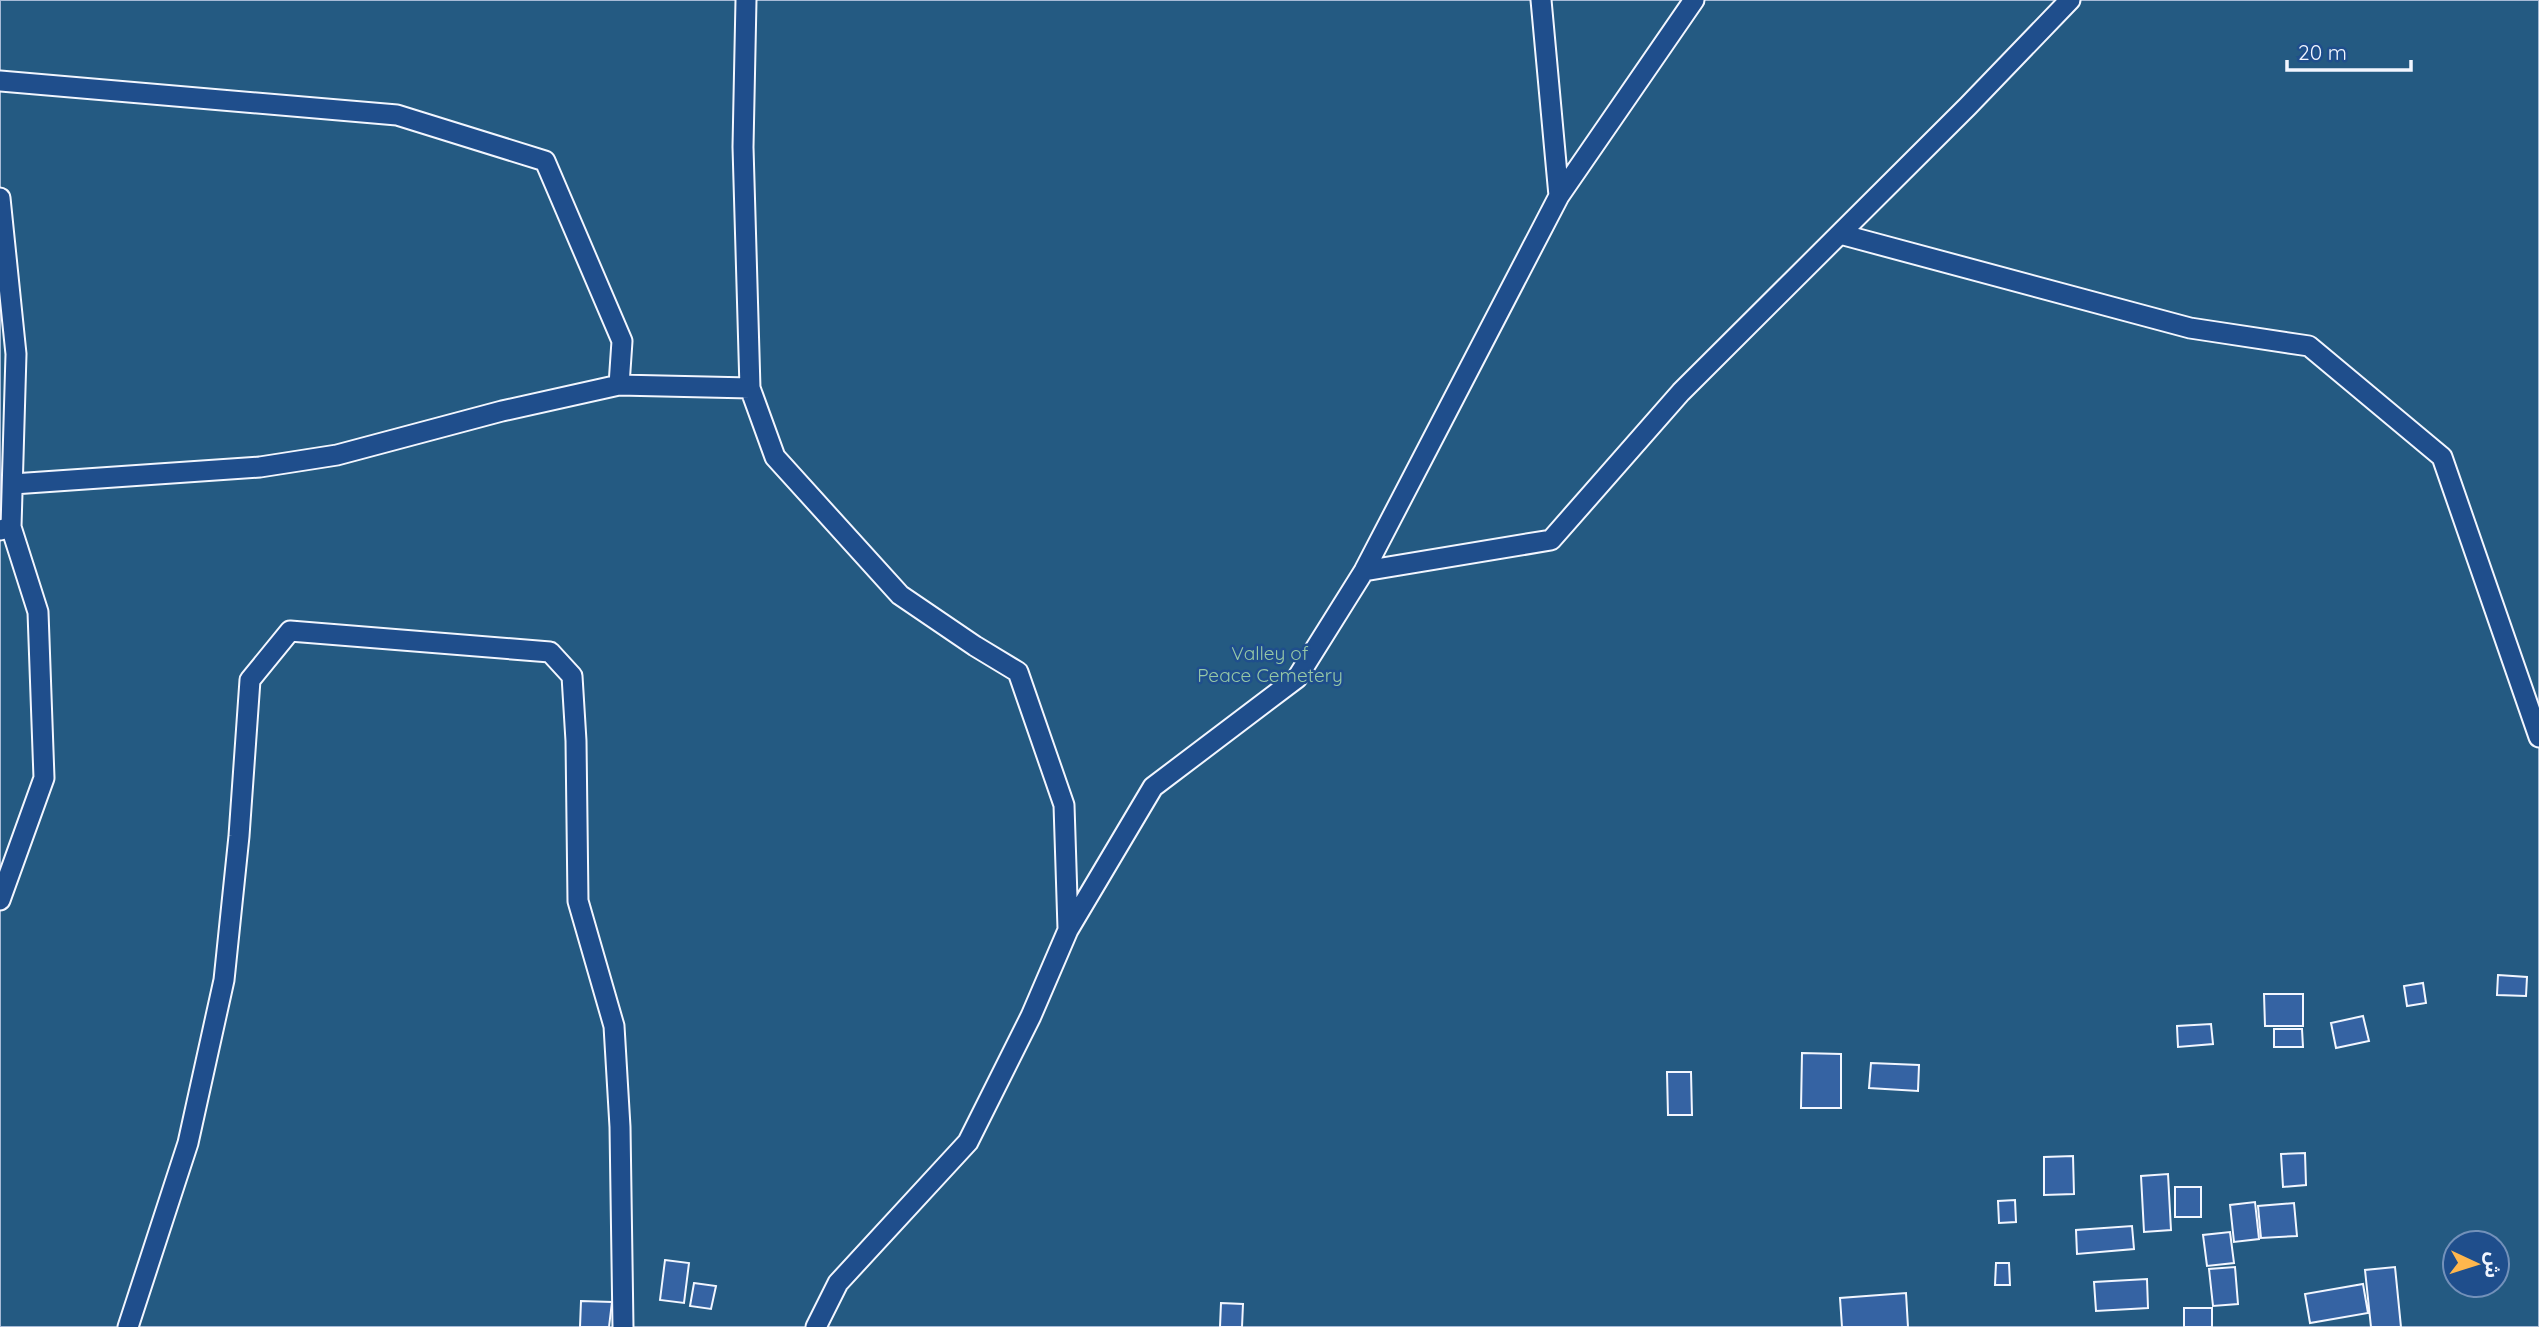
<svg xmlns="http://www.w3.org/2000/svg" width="2539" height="1327" font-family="Quicksand,'Noto Sans Arabic',sans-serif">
	<rect width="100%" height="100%" fill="#1f4e8c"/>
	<path fill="#245a82" stroke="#a8bbd7" stroke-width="2" fill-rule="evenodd" d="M0,0H2539V1327H0ZM2455,1243H2497V1285H2455Z"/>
	<path fill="#3563a3" stroke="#f2f6ff" stroke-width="2" d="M2498,975L2527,977L2526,996L2497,995Z
		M2423,983L2426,1003L2407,1006L2404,986Z
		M2264,994H2303V1026H2265Z
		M2363,1016L2369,1041L2336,1048L2331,1023Z
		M2211,1024L2213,1044L2178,1047L2177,1026Z
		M2274,1029H2302L2303,1047H2274Z
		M1802,1053L1841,1054V1108H1801Z
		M1871,1063L1919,1065L1918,1091L1869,1088Z
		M1667,1072H1691L1692,1115H1668Z
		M2305,1153L2306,1185L2283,1187L2281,1154Z
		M2073,1156L2074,1194L2044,1195V1157Z
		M2168,1174L2171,1230L2144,1232L2141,1176Z
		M2175,1187H2201V1217H2175Z
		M2015,1200L2016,1222L1999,1223L1998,1201Z
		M2255,1202L2259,1239L2234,1242L2230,1205Z
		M2294,1203L2297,1236L2261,1238L2258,1206Z
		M2132,1226L2134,1249L2077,1254L2076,1230Z
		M2230,1232L2234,1263L2207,1266L2203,1235Z
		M665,1260L689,1263L684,1303L660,1300Z
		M1996,1263H2009L2010,1285H1995Z
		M2235,1267L2238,1304L2213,1306L2209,1269Z
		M2395,1267L2401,1327H2371L2365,1270Z
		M2147,1279L2148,1308L2096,1311L2094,1282Z
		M694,1283L716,1286L711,1309L690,1306Z
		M2363,1284L2368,1313L2310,1323L2305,1294Z
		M1906,1293L1908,1327H1842L1840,1298Z
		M581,1301L612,1302L609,1327H580Z
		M1221,1303L1243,1304L1242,1327H1220Z
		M2184,1308H2212V1327H2184Z"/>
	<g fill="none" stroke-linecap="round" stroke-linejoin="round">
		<g stroke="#f2f6ff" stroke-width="23">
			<path id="service" d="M746,0L743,147L750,388L775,457L900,595L975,646L1018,672L1064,805L1068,929
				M1541,0L1559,196
				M0,81L397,115L545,161L622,341L619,385
				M0,198L16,354L11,527
				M1840,234L2190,328L2309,346L2442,457L2539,737
				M13,484L260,467L337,455L502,411L619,385L750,388
				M0,530L11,527L38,612L44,778L0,900
				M1364,571L1551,540L1681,392L1968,106L2070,0
				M128,1327L188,1143L224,980L239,836L250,680L290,631L550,652L572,676L576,741L578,901L614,1026L620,1127L623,1327
				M816,1327L838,1283L968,1142L1031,1016L1068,930L1153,787L1297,678L1364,571L1559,196L1694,0"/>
		</g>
		<use href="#service" stroke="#1f4e8c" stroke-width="19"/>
	</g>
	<g text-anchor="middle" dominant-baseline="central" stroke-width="5" stroke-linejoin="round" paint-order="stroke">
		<g font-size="19" fill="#97c8a6" stroke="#1f4e8c">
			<text x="1270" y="653">Valley of<tspan x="1270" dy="22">Peace Cemetery</tspan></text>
		</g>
	</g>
	<g transform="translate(2476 1264) rotate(94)"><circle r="33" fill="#1f4e8c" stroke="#7391ba" stroke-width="2"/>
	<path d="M0-5L12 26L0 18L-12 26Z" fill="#ffb74d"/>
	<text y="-10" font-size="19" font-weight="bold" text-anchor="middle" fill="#f2f6ff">ش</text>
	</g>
	<path d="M2287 60v10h124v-10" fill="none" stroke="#f2f6ff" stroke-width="3.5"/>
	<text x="2298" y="60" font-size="21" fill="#f2f6ff" stroke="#1f4e8c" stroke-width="5" paint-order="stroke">20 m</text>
</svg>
